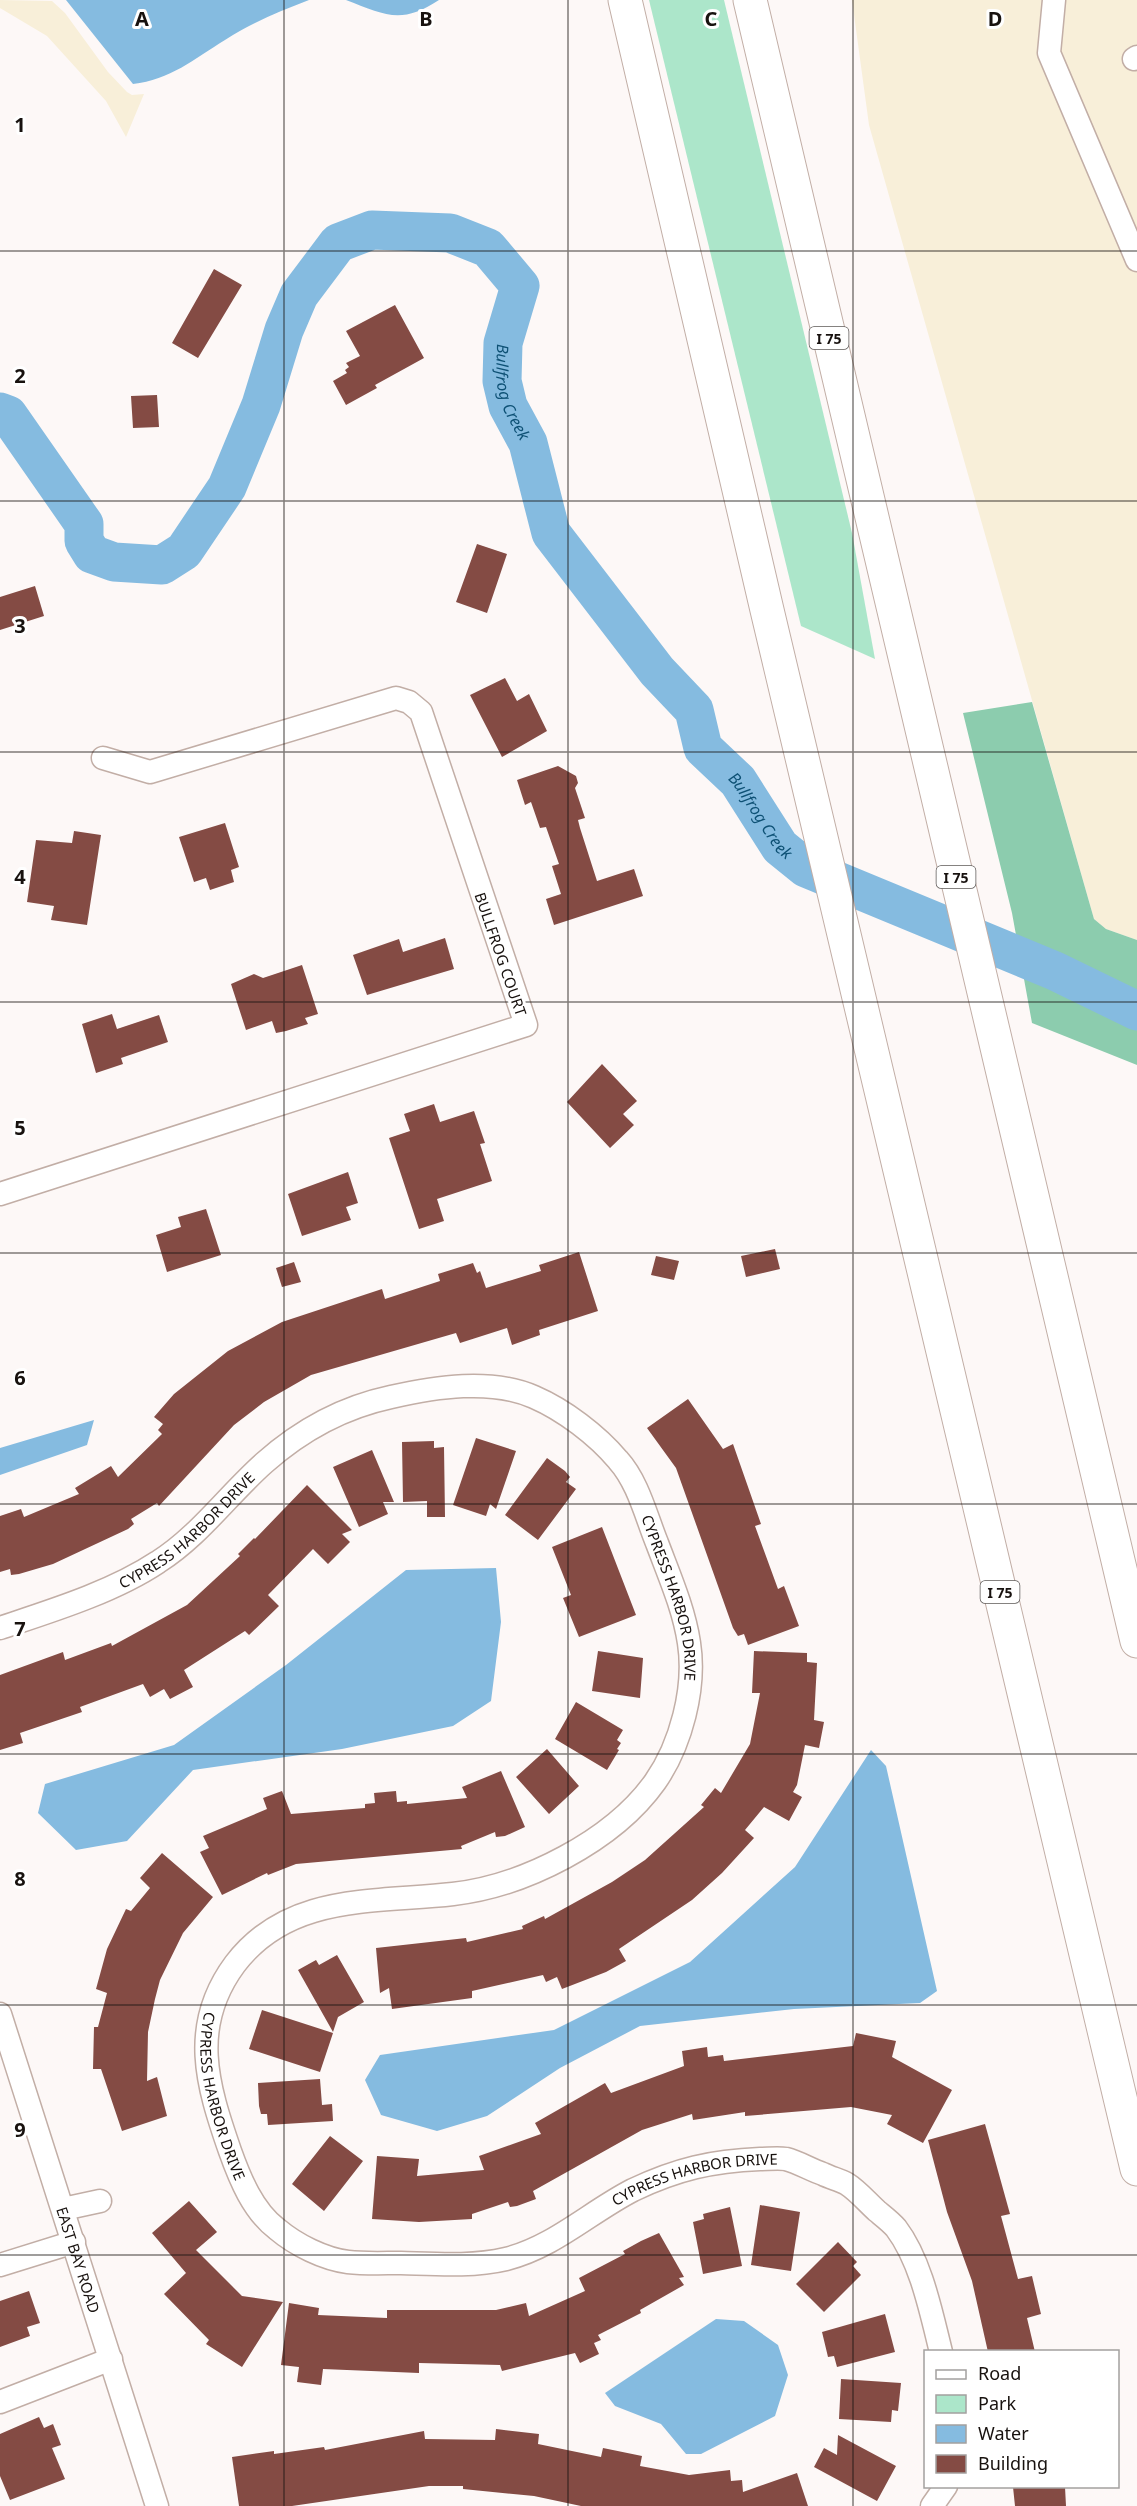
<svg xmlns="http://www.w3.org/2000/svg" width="1137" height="2506" font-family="'Noto Sans',sans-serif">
	<rect width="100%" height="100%" fill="#fdf8f7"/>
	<path fill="#f8efd9" d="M0,0L52,1L65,13L108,72L127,92L132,95L144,94L126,137L106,101L47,36L0,8Z
		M852,0H1137V940L1106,929L1094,919L869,125Z"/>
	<path fill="#ace6ca" d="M649,0H724L852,533L875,659L801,626Z"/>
	<path fill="#8cccae" d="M1032,702L1094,919L1106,929L1137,940V1065L1032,1023L1012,913L963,713Z"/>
	<path fill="#85bbe0" d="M66,0H309C280,11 251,23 225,40C194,59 170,80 133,84Z
		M346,0H439C401,25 385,15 346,0Z
		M94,1420L87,1445L0,1475V1448Z
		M496,1568L501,1622L491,1701L453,1726L342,1749L193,1770L127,1841L76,1850L38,1813L45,1784L174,1745L286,1665L406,1570Z
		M871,1750L886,1766L937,1991L920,2003L794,2009L640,2026L560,2068L487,2116L437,2131L381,2115L365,2080L380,2055L554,2030L690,1962L795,1867Z
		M716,2319L744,2321L778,2345L788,2375L775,2416L701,2454H686L661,2424L615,2406L605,2393Z"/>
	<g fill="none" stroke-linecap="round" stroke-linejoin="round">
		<path stroke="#85bbe0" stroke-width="39" id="s1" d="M0,412L8,415L84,524V541L92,554L114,562L162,565L184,551L227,487L261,405L284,330L299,295L338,243L372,230L450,233L488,248L520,286L503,343L502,381L508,406L528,443L551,533L657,671L694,710L703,748L738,781L780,847L806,868L1055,971L1137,1011"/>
	</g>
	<path fill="#844b44" d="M214,269L242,285L198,358L172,343Z
		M395,305L424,358L375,385L377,388L346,405L333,381L347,373L345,370L349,367L346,363L360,356L346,331Z
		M157,395L159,427L133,428L131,396Z
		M477,544L507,554L487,613L456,602Z
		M35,586L44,616L0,630V597Z
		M505,678L517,701L529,694L547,731L502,757L470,695Z
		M558,766L576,776L578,783L575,788L585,818L578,820L580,828L597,881L634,869L643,896L554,925L546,899L561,894L552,866L559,864L546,827L540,828L531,802L525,805L517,780Z
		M225,823L239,867L231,870L234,882L210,890L206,878L194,882L179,837Z
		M74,831L101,835L87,925L51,920L54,906L27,902L36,840L72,843Z
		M445,938L454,969L367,995L353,955L399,939L403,952Z
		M302,965L318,1014L305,1018L308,1024L286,1031L276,1033L272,1021L246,1030L231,984L254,974L263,978Z
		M112,1014L117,1029L159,1015L168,1042L121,1058L123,1064L96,1073L82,1024Z
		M602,1064L637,1101L623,1114L634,1125L610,1148L567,1102Z
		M434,1104L440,1122L474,1111L485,1143L480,1144L492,1181L437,1199L444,1221L419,1229L389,1138L410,1131L404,1114Z
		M348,1172L358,1203L346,1207L351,1220L302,1236L288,1194Z
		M206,1209L221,1255L167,1272L156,1235L181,1227L178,1217Z
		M775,1249L780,1269L746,1277L741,1256Z
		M579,1252L598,1311L539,1330L540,1335L512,1345L507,1328L460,1343L456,1333L311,1375L264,1402L234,1425L159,1506L157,1503L131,1519L134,1524L128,1529L53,1564L19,1574L11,1575L10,1569L0,1572V1516L21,1509L24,1517L79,1494L75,1488L111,1466L118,1477L162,1434L158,1430L163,1424L154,1417L174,1394L228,1351L282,1322L382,1289L385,1299L440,1281L438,1274L473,1263L477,1273L480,1271L486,1288L541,1271L539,1265Z
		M656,1256L679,1261L674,1280L651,1275Z
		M294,1262L301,1282L282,1287L276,1268Z
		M688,1399L723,1449L733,1444L761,1524L755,1526L778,1589L784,1586L799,1626L748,1645L744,1634L738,1636L733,1628L676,1468L647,1428Z
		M476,1438L516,1451L496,1509L490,1504L486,1516L453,1505Z
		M434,1441V1448L444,1447L445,1517H427V1501L403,1502L402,1442Z
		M372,1450L394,1502H383L388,1514L359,1527L333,1467Z
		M547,1458L565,1471L570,1477L566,1482L576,1489L538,1540L505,1515Z
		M307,1485L352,1530L342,1534L350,1542L328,1564L313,1549L268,1595L279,1606L249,1635L245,1631L184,1670L193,1687L170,1699L164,1689L150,1697L143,1684L80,1707L82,1712L20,1733L23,1743L0,1750V1675L63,1652L65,1660L111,1643L112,1646L187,1605L240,1556L238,1554L254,1538L255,1539Z
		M602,1527L636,1615L579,1637L563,1598L571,1595L552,1547Z
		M598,1651L643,1658L640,1698L592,1691Z
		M754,1651L807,1653V1662L817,1663L814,1720L824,1722L819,1748L805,1745L797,1785L793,1792L802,1797L789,1821L764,1807L745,1830L754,1838L722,1873L692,1900L619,1949L626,1961L606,1972L562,1989L557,1977L546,1982L543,1975L472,1991V1998L392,2009L389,1988L380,1993L376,1948L466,1938L467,1942L523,1929L522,1926L544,1916L545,1919L612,1882L645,1860L704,1807L701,1805L715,1788L721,1793L750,1744L760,1693H752Z
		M576,1702L623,1730L617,1740L621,1743L617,1749L619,1750L607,1770L555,1739Z
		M547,1749L579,1786L549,1814L516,1777Z
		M501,1771L525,1827L505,1836L496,1837L495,1832L461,1846L462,1849L296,1864L268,1875L267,1873L222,1895L200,1852L209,1848L203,1836L267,1809L263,1798L282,1791L291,1814L365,1808V1804L375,1803L374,1793L396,1791L397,1802L407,1801V1804L467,1798L462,1787Z
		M162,1853L213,1897L183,1933L160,1980L155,1999L148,2032L147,2081L157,2077L167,2116L122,2131L101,2069H93L94,2027H98L107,1993L96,1989L107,1949L126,1909L131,1911L150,1888L140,1878Z
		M337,1955L364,2002L338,2017L333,2032L298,1970L316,1960L319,1965Z
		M262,2010L333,2033L320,2072L249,2049Z
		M856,2033L896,2041L892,2057L952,2090L923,2143L887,2124L892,2115L851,2107L745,2116V2112L693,2120L692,2114L642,2130L533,2191L536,2199L517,2206L510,2207L508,2202L472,2214V2219L419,2222L372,2219L377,2156L419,2159L417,2176L484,2170L479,2156L541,2134L535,2123L605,2083L611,2093L684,2066L682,2051L707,2047L708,2057L723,2055L724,2061L853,2046Z
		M320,2079L322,2105L332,2104L333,2121L268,2125L267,2114H261L259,2106L258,2083Z
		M985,2124L1010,2214L1001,2216L1018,2279L1032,2276L1041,2314L1027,2318L1035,2352H988L972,2281L947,2212L928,2140Z
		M330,2136L363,2161L324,2211L292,2184Z
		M189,2201L217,2232L196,2250L242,2296L283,2302L242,2367L206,2344L209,2340L164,2294L186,2273L152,2233Z
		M760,2205L800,2212L791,2271L751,2265Z
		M730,2207L742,2266L703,2274L693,2222L704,2219L703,2214Z
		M659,2233L684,2277L679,2278L684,2285L640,2310L641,2313L598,2335L601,2340L594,2343L599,2354L580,2363L575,2353L502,2371L500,2365L419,2363V2373L323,2369L321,2385L297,2382L299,2367L281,2365L289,2303L319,2308L318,2315L387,2318V2310H496L526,2303L529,2316L585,2291L579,2278L625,2254L623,2251L641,2241Z
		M838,2242L857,2262L853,2266L861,2275L824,2312L796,2284Z
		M29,2291L40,2323L27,2327L30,2336L0,2347V2301Z
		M885,2314L895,2352L837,2367L834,2356L828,2357L822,2332Z
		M841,2379L901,2383L898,2411L892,2410L891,2422L839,2419Z
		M39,2417L44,2428L53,2424L61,2445L52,2448L65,2479L10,2500L0,2476V2434Z
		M496,2429L539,2434L538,2444L601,2457L603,2448L642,2456L640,2466L689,2475L730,2470L731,2481L742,2480L743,2492L797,2473L808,2506H581L534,2496L463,2489V2486H429L292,2506H239L232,2457L274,2451V2454L324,2447L325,2450L424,2431L425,2439L495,2440Z
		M838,2435L896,2466L877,2501L814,2467L824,2448L837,2455Z
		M1013,2487H1065L1066,2506H1015Z"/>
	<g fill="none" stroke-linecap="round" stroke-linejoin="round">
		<g stroke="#c2aea6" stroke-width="25">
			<g id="minor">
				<path d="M1054,0L1049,53L1137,260"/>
				<path d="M1134,59L1137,57"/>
				<path d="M0,1194L526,1025L421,712L409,702L396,698L150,772L103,758"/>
				<path id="s2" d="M0,1628C51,1611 113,1592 158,1562C199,1536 228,1495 264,1463C300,1431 344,1407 391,1397C435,1387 491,1378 534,1397C564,1410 597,1435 618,1460C638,1482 646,1516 657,1543C669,1575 684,1609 689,1643C696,1688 681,1745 655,1782C613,1841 524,1886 453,1894C374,1903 289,1893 235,1964C189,2026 207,2085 230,2151C240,2179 253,2211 277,2229C296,2245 324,2259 348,2262C365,2264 384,2263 401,2263C435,2264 472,2267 506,2259C554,2247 590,2212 633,2190C677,2169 712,2161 760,2159C767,2159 779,2158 786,2159C798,2162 811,2170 823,2174C831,2178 840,2180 847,2184C858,2191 867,2202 877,2211C883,2216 891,2222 896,2228C921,2261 931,2312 941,2352"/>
				<path id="s3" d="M0,2014L157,2506"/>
				<path d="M63,2209L100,2201"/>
				<path d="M0,2265L74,2242"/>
				<path d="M0,2402L111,2359"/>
				<path d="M932,2506L946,2486"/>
			</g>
		</g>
		<g stroke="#c2aea6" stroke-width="35">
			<path id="highway" d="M625,0L767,610L1137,2169
				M750,0L1137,1641"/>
		</g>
		<use href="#minor" stroke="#fff" stroke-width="22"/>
		<use href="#highway" stroke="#fff" stroke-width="33"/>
	</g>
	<path fill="none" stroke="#18120f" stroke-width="1.5" stroke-opacity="0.55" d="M284,0V2506M568,0V2506M853,0V2506M0,251H1137M0,501H1137M0,752H1137M0,1002H1137M0,1253H1137M0,1504H1137M0,1754H1137M0,2005H1137M0,2255H1137"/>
	<g text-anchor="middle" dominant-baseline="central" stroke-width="6" stroke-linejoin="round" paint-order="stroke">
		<g fill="#fff" stroke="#5d5957" stroke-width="1.5">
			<rect x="809.5" y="327" width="39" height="22" rx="4.5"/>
			<rect x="936.5" y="866" width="39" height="22" rx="4.5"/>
			<rect x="980.5" y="1581" width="39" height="22" rx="4.5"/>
		</g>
		<g font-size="14" font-weight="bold" fill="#18120f">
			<text x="829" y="338">I 75</text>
			<text x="956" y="877">I 75</text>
			<text x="1000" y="1592">I 75</text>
		</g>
		<g font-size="15" fill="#18120f" stroke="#fff">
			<text transform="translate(501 954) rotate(71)">BULLFROG COURT</text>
			<text stroke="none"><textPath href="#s2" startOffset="214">CYPRESS HARBOR DRIVE</textPath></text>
			<text stroke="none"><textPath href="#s2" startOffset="862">CYPRESS HARBOR DRIVE</textPath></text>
			<text stroke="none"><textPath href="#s2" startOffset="1671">CYPRESS HARBOR DRIVE</textPath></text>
			<text stroke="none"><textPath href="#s2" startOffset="2265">CYPRESS HARBOR DRIVE</textPath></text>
			<text stroke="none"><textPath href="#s3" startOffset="258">EAST BAY ROAD</textPath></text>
		</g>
		<g font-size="16" font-style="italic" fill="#0e5175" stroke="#fff">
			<text stroke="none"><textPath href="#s1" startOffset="934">Bullfrog Creek</textPath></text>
			<text stroke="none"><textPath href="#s1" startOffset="1438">Bullfrog Creek</textPath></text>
		</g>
	</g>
	<g font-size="20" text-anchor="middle" font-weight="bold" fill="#18120f" stroke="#fff" stroke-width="6" stroke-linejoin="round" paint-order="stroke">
		<text x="142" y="26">A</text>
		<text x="426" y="26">B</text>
		<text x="711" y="26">C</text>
		<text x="995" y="26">D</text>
		<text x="20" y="132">1</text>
		<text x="20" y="383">2</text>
		<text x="20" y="633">3</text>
		<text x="20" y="884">4</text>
		<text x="20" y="1135">5</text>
		<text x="20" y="1385">6</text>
		<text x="20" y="1636">7</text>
		<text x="20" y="1886">8</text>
		<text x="20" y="2137">9</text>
	</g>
	<rect x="924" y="2350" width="195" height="138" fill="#ffffff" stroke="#a3a09f" stroke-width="1.5"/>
	<rect x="936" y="2370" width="30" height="9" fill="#ffffff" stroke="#a3a09f" stroke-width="1.5"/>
	<text x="978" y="2380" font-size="18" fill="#18120f">Road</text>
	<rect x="936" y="2395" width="30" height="18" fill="#ace6ca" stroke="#a3a09f" stroke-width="1.5"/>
	<text x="978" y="2410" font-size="18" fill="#18120f">Park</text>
	<rect x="936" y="2425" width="30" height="18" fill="#85bbe0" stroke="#a3a09f" stroke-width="1.5"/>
	<text x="978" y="2440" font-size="18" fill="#18120f">Water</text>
	<rect x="936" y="2455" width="30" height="18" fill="#844b44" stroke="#a3a09f" stroke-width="1.5"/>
	<text x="978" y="2470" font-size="18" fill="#18120f">Building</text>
</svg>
